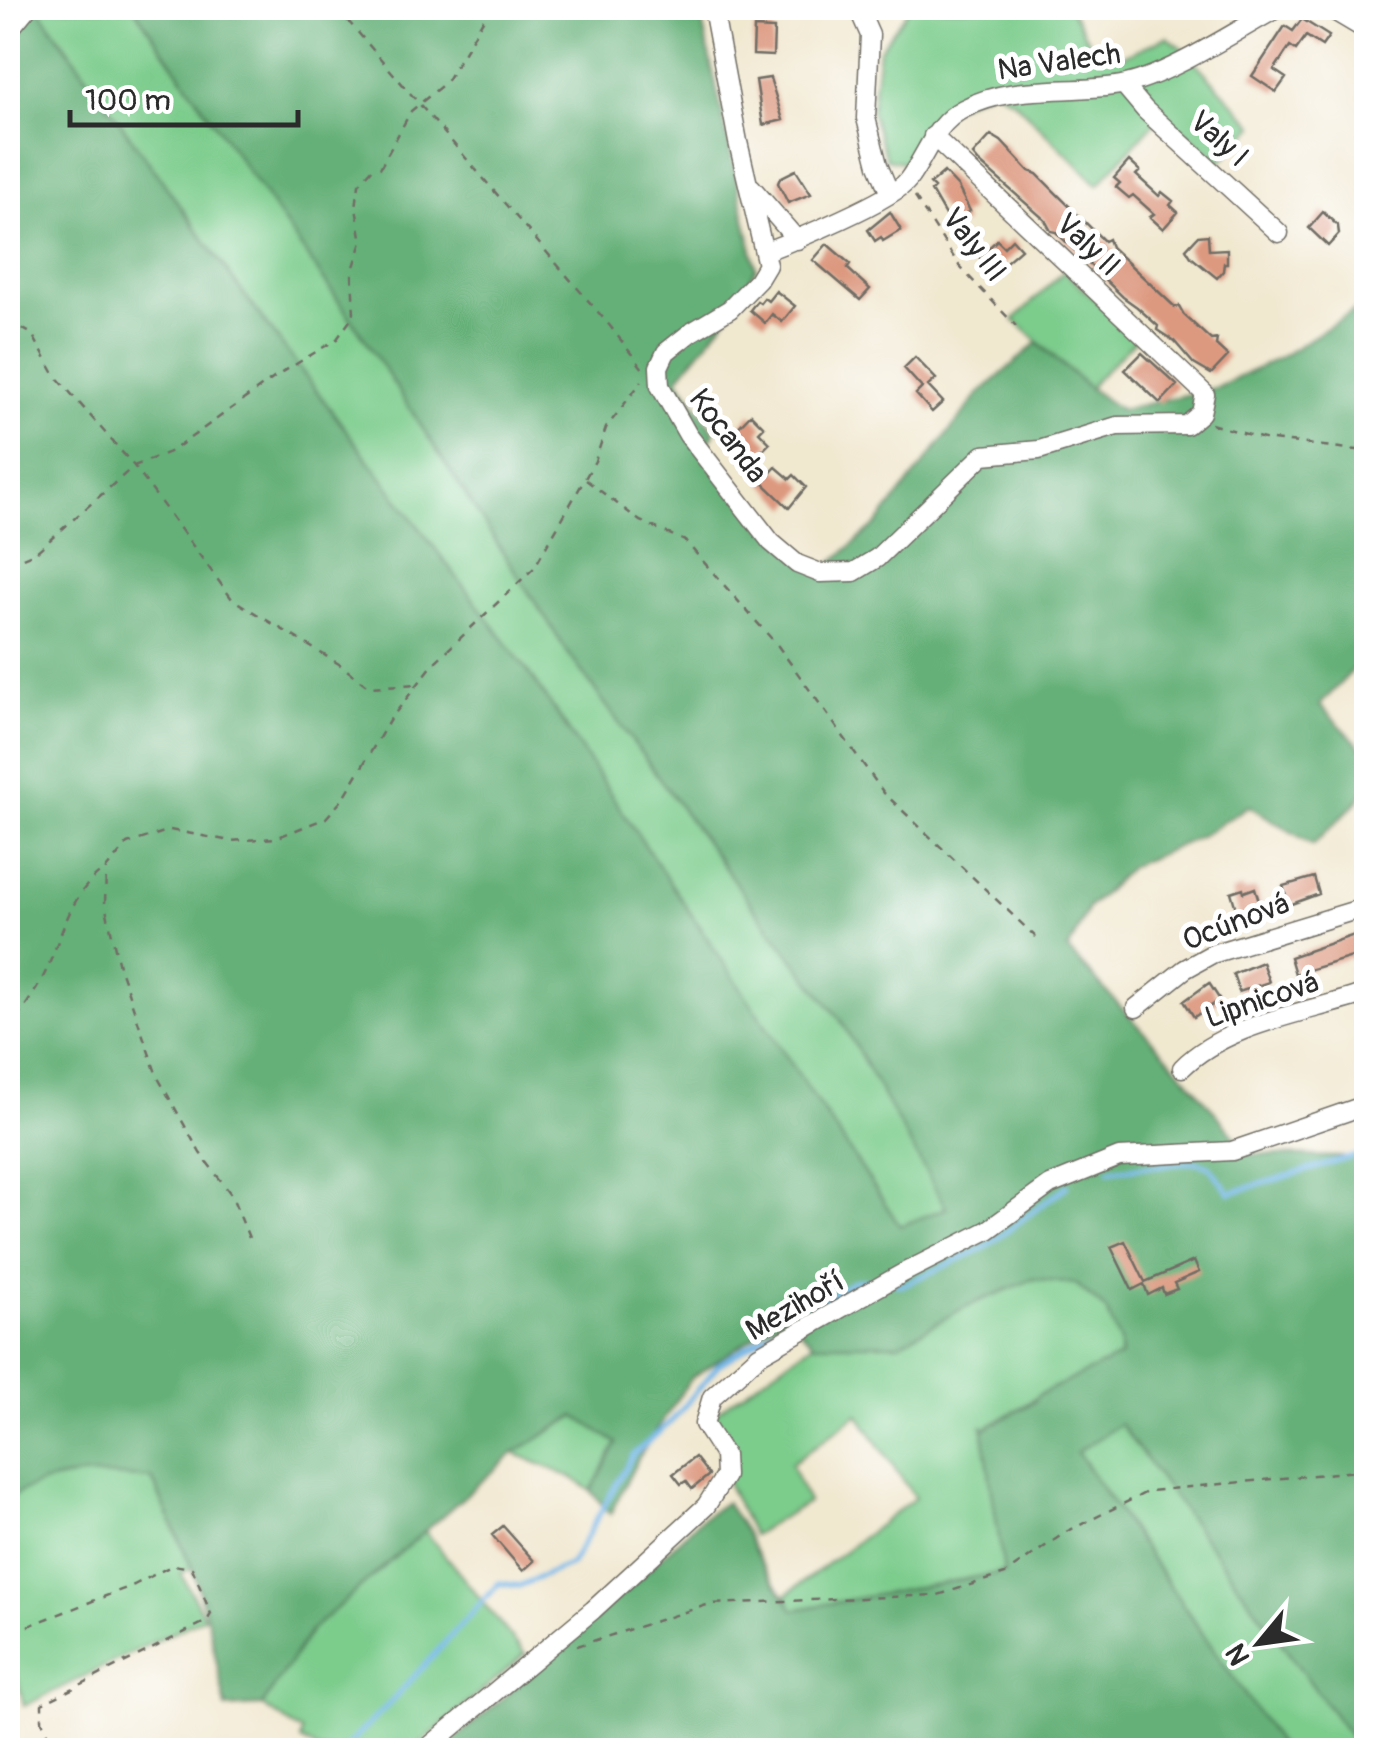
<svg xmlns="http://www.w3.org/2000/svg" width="1374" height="1758" font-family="Pangolin,sans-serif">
	<rect width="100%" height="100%" fill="#fff"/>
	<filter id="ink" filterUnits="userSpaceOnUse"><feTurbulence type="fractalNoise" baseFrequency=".01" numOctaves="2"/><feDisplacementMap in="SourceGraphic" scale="20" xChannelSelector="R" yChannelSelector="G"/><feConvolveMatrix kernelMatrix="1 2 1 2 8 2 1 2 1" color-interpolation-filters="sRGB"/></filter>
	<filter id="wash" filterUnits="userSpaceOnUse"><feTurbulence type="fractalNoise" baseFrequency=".0048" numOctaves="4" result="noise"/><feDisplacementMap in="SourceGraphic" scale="40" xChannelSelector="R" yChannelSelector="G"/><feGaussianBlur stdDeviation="2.25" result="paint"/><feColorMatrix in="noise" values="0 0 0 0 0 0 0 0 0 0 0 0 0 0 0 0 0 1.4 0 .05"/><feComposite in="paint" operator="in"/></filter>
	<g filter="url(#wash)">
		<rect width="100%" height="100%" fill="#f1e8d0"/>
		<path fill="#7ccc8c" stroke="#547c5c" stroke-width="2.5" d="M38,8H134L361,333L568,653L754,908L842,1022L947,1208L900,1226L537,684L234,281Z
			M910,8H1069L1094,50L1121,57L1167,37L1180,46L1255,126L1220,162L1162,114L1098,185L1015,102L993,89C938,113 939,112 908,163L886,159L871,112L879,50Z
			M1064,271L1137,338L1092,384L1090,389L1014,320Z
			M1033,1279L1076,1284L1106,1310L1120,1342V1424L1360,1750H1283L1039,1396L983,1430L1005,1572L793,1610L786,1595L915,1498L858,1414L791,1464L808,1502L753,1535L728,1485L716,1412L815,1342L967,1306Z
			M576,1416L617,1443L591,1491L575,1479L514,1453Z
			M92,1473L152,1479L192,1568L181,1573L204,1617L24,1706L8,1640V1499L30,1485Z
			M425,1531L525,1654L413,1750H319L301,1740L302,1732L262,1706L309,1632Z"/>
		<path fill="#65b078" stroke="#486e52" stroke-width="2.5" d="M8,8H38L234,281L537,684L900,1226L946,1208L842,1022L754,908L568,653L361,333L134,8H699L756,268L733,310L678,378L715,433L703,448L739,498L796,557L820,562L827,567L877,524L979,394L1037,343L1090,389L1121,410L1219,387L1281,357L1366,304V656L1320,705L1366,752V787L1358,801L1313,845L1249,806L1199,837L1130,867L1088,908L1068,950L1188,1079L1249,1154L1366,1158V1750H1360L1120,1424L1077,1452L1283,1750H443L632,1585L701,1519L726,1502L745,1531L762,1565L794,1610L1004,1572L982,1425L985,1429L1035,1401L1038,1395L1121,1356L1120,1342L1106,1310L1076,1284L1033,1279L967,1306L899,1344H814L786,1316L691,1378L639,1457L610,1514L591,1491L617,1443L575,1416L514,1453L310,1631L262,1706L226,1708L209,1625L192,1568L152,1479C99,1474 54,1470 8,1499Z"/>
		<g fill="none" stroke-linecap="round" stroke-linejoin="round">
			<path stroke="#73b7e9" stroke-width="5" d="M1109,1170L1197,1162L1209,1166L1230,1193L1366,1153
				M896,1284L903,1285L986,1247L1067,1186
				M343,1750L393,1700L499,1583L519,1586L571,1564L633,1455L672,1421L718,1365L854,1281L876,1280"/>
		</g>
		<g id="blocks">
			<path fill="#dd9980" d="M1302,19L1329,36L1322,46L1306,36L1296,50L1290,46L1274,70L1286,78L1276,92L1252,76L1285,26L1293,31Z
				M754,28L774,29L773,56L753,55Z
				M770,78L783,120L763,125L756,80Z
				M991,135L1001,141L1029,171L1037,174L1104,241L1108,239L1111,247L1175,307L1179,306L1184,315L1211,340L1217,339L1216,345L1228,356L1211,374L1194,364L1174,341L1157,330L1158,326L1137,307L1123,297L1056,232L1051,231L1045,220L979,162L973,155Z
				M1129,161L1140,171L1136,175L1159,196L1162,192L1173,201L1170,205L1178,212L1163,229L1150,217L1154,214L1133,195L1129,198L1116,187L1120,183L1114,178Z
				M796,170L811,194L788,203L778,183L780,178Z
				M944,172L958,187L970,211L961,216L965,223L953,229L931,191L934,188L930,184Z
				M890,212L901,230L883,241L881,237L875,241L868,230Z
				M1323,212L1338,226L1339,234L1328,246L1309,228Z
				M1208,235L1209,250L1227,249V263H1224L1223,271L1217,278L1191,257L1186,249L1198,236Z
				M1012,239L1021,249L992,274L979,257L997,240L1004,247Z
				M827,244L850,264L847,268L870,289L860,300L813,260Z
				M776,291L795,306L782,322L772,314L765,323L750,310L757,301L760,303L764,298L768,301Z
				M1142,353L1177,385L1160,403L1125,370Z
				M915,357L936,379L928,386L943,402L932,412L916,394L922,388L904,368Z
				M751,414L764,427L759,432L770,443L757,456L733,433Z
				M776,467L790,479L794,475L806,487L789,508L762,482Z
				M1314,877L1319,894L1289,905L1283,886Z
				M1243,888L1244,892L1255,888L1262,911L1239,919L1231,892Z
				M1360,933L1366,953L1295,974L1290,957Z
				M1262,962L1269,982L1239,992L1233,974Z
				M1209,983L1220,1000L1194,1017L1184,1001Z
				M1125,1241L1145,1282L1194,1261L1199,1272L1174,1283L1177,1289L1164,1294L1162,1288L1148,1295L1144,1284L1132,1290L1111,1247Z
				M695,1457L709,1475L692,1489L686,1481L681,1484L673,1474Z
				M503,1526L534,1561L523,1571L492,1535Z"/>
		</g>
	</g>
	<g filter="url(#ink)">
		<use href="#blocks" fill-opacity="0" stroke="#706d65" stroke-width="2.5"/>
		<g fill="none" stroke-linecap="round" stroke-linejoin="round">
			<g stroke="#706d65" stroke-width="21">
				<path id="minor" d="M713,8L738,142L767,265L758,280L730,309L690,333L666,352L659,367L660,386L688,435L771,542L797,564L820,573L854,572L877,558L983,455L1039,450L1117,426L1187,425L1201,413L1205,394L933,136
					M858,8L870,35L866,118L878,165L890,194
					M1329,8L1366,30
					M8,31L27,8
					M1124,85L1145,110L1279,233
					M751,187L797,240
					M766,251C793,241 893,200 908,180C927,155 934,124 963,109C1012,83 1069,94 1121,85C1167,77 1235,31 1278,8
					M1136,1008L1185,969L1212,954L1366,907
					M1182,1068C1226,1023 1308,1013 1366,993
					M425,1750L593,1610L706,1506L725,1476L724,1455L704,1424L712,1397L759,1355L903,1273L988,1230L1050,1185L1119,1157L1232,1151L1366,1105"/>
			</g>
			<path stroke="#706d65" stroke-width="2.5" stroke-dasharray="8 8" stroke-linecap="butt" d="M337,8L610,326L643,369
				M915,197L960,267L1016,326
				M8,320L32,334L54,374L134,466L232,599L339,664L369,687L416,684
				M1211,424L1264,439L1366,451
				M586,480L640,521L685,541L778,646L884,793L1040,941
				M8,564L35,553L134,466L172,451L278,375L337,339L354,315L352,273L362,242L356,208L359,184L373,168H380L411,111L446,82L490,8
				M8,1032C20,1012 36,993 46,971C62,936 70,892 105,869
				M249,1238L231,1194L200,1153L157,1076L119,966L105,904L106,869L127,844L170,830L231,841L276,838L326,818L343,799L389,721L435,662L534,568L595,461L606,428L642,381
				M13,1632L134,1585L173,1565L192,1568L211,1614L207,1621L42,1704V1721L54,1750
				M577,1646L710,1604L938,1595L1005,1574L1066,1532L1149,1491L1366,1470"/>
			<use href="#minor" stroke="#fff" stroke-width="18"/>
		</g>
	</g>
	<g text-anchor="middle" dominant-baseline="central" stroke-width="10" stroke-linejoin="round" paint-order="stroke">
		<g font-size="30" fill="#2b2b2b" stroke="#fff">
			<text transform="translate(1059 62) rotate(-8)">Na Valech</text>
			<text transform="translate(1219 139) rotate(42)">Valy I</text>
			<text transform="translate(974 245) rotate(52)">Valy III</text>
			<text transform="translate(1088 245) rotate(44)">Valy II</text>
			<text transform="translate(728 436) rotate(53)">Kocanda</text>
			<text transform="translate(1236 922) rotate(-21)">Ocúnová</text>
			<text transform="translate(1262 1000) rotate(-19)">Lipnicová</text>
			<text transform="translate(795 1306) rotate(-30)">Mezihoří</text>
		</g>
	</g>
	<rect width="1374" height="1758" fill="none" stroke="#fff" stroke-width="40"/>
	<g transform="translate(1259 1643) rotate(241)" stroke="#ffffff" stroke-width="8" paint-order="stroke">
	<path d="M0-8L18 38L0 25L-18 38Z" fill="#2b2b2b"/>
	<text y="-15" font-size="28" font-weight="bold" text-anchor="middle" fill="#2b2b2b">N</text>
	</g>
	<path d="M70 110v15h228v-15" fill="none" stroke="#2b2b2b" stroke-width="5"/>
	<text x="85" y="110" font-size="30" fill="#2b2b2b" stroke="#ffffff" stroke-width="8" paint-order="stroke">100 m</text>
</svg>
